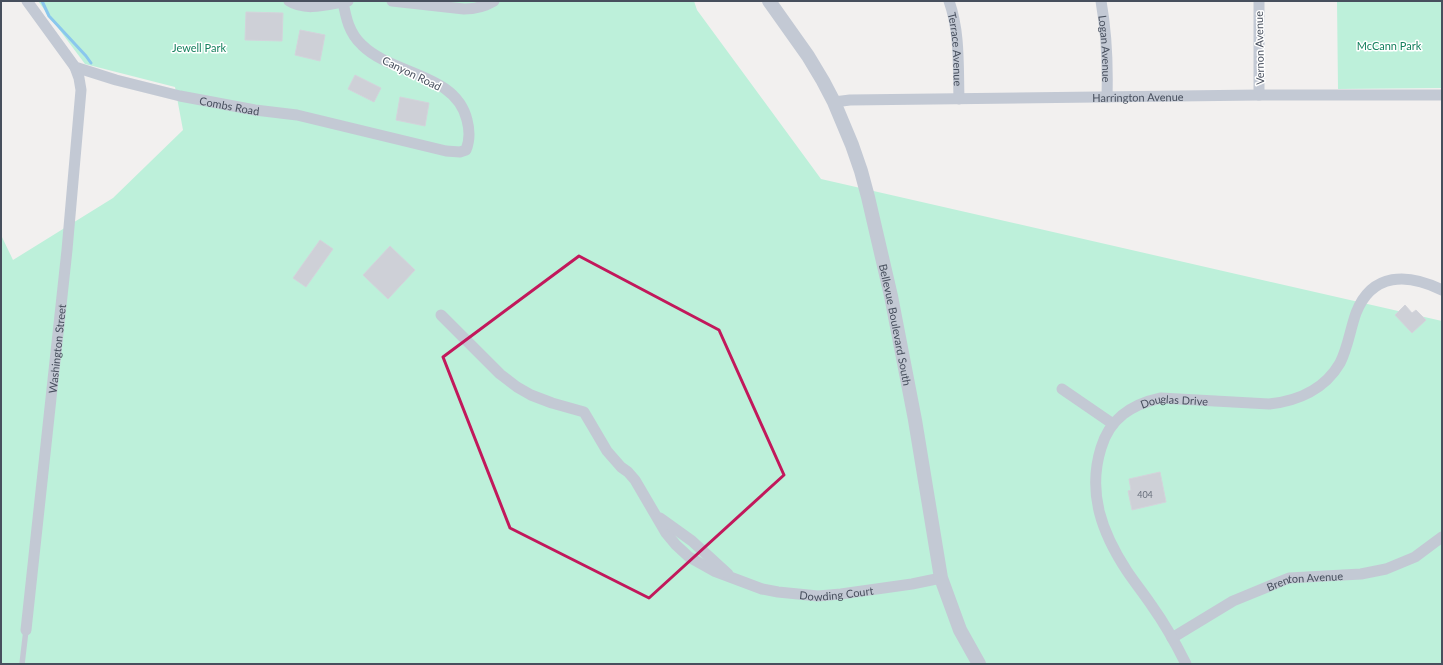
<svg xmlns="http://www.w3.org/2000/svg" width="1443" height="665" font-family="Lato,sans-serif">
	<rect width="100%" height="100%" fill="#f2f0ef"/>
	<path fill="#bdf0da" d="M38,1H694L697,10L821,179L1442,321V664H1V235L13,260L113,198L183,130L175,87L85,64Z
		M1337,1H1442V88L1338,89Z"/>
	<g fill="none" stroke-linecap="round" stroke-linejoin="round">
		<path stroke="#8ac7ed" stroke-width="3" d="M42,1L49,16L86,56L91,63"/>
	</g>
	<path fill="#ced0d7" stroke="#d3d4db" d="M246,12L283,13L282,41L245,40Z
		M300,30L325,35L320,61L295,55Z
		M355,75L381,88L374,102L348,89Z
		M400,97L429,103L425,126L396,120Z
		M320,240L333,249L306,287L293,278Z
		M390,246L415,270L388,299L363,275Z
		M1405,305L1412,313L1416,310L1426,320L1412,333L1395,315Z
		M1160,472L1166,502L1132,510L1128,491L1131,490L1129,479Z"/>
	<g fill="none" stroke-linecap="round" stroke-linejoin="round">
		<path stroke="#c3c9d4" stroke-width="5.5" d="M22,664L26,630"/>
		<g stroke="#c3c9d4" stroke-width="11">
			<path id="s1" d="M27,1L75,67L116,80L180,96L255,110L297,115L446,151L460,152L466,150C470,140 470,131 467,120C456,73 392,75 362,45C349,33 346,18 343,2"/>
			<path d="M289,1C306,12 329,4 348,1"/>
			<path d="M392,1L464,9C475,9 484,7 494,1"/>
			<path id="s2" d="M949,1C960,32 958,66 959,99"/>
			<path id="s3" d="M1101,1C1107,35 1108,62 1107,97"/>
			<path d="M1259,1V95"/>
			<path id="s4" d="M834,102L850,100L1259,95H1442"/>
			<path id="s5" d="M441,315L500,374L517,387L531,395L552,403L584,412L607,451L621,467L628,472L635,480L666,533L676,545L689,557L714,571L762,589L778,592L818,596L841,594L912,584L941,578"/>
			<path d="M1062,389L1113,424"/>
			<path d="M660,518L692,541L728,574"/>
			<path id="s6" d="M26,630L67,250L81,90L79,78L75,67"/>
			<path id="s7" d="M1172,638L1233,601L1289,578L1361,574L1386,569L1415,557L1442,537"/>
			<path id="s8" d="M1186,664C1176,644 1165,624 1152,606C1144,594 1135,583 1127,571C1102,533 1087,493 1101,448C1110,418 1132,404 1161,398L1269,404C1298,401 1325,389 1340,363C1348,347 1350,330 1356,313C1372,272 1408,273 1442,290"/>
		</g>
		<path stroke="#c3c9d4" stroke-width="14" id="s9" d="M769,1L808,56L823,81L834,102L852,145L861,171L868,197L891,296L915,420L941,578L960,630L979,664"/>
	</g>
	<path fill="none" stroke="#c2185b" stroke-width="3" stroke-linejoin="round" d="M579,256L719,330L784,475L649,598L510,528L443,357Z"/>
	<g text-anchor="middle" dominant-baseline="central" stroke-width="3" stroke-linejoin="round" paint-order="stroke">
		<g font-size="9" fill="#696f7c">
			<text x="1145" y="494">404</text>
		</g>
		<g font-size="11" fill="#16805e" stroke="#fff">
			<text x="1389" y="45">McCann Park</text>
			<text x="199" y="47">Jewell Park</text>
		</g>
		<g font-size="11" fill="#474f5d" stroke="#fff">
			<text transform="translate(1259 48) rotate(-91)">Vernon Avenue</text>
			<text stroke="none"><textPath href="#s3" startOffset="48">Logan Avenue</textPath></text>
			<text stroke="none"><textPath href="#s2" startOffset="49">Terrace Avenue</textPath></text>
			<text transform="translate(412 73) rotate(26)">Canyon Road</text>
			<text stroke="none"><textPath href="#s4" startOffset="304">Harrington Avenue</textPath></text>
			<text stroke="none"><textPath href="#s1" startOffset="241">Combs Road</textPath></text>
			<text stroke="none"><textPath href="#s9" startOffset="352">Bellevue Boulevard South</textPath></text>
			<text stroke="none"><textPath href="#s6" startOffset="283">Washington Street</textPath></text>
			<text stroke="none"><textPath href="#s8" startOffset="336">Douglas Drive</textPath></text>
			<text stroke="none"><textPath href="#s7" startOffset="147">Brenton Avenue</textPath></text>
			<text stroke="none"><textPath href="#s5" startOffset="512">Dowding Court</textPath></text>
		</g>
	</g>
	<rect width="1443" height="665" fill="none" stroke="#474f5d" stroke-width="4"/>
</svg>
